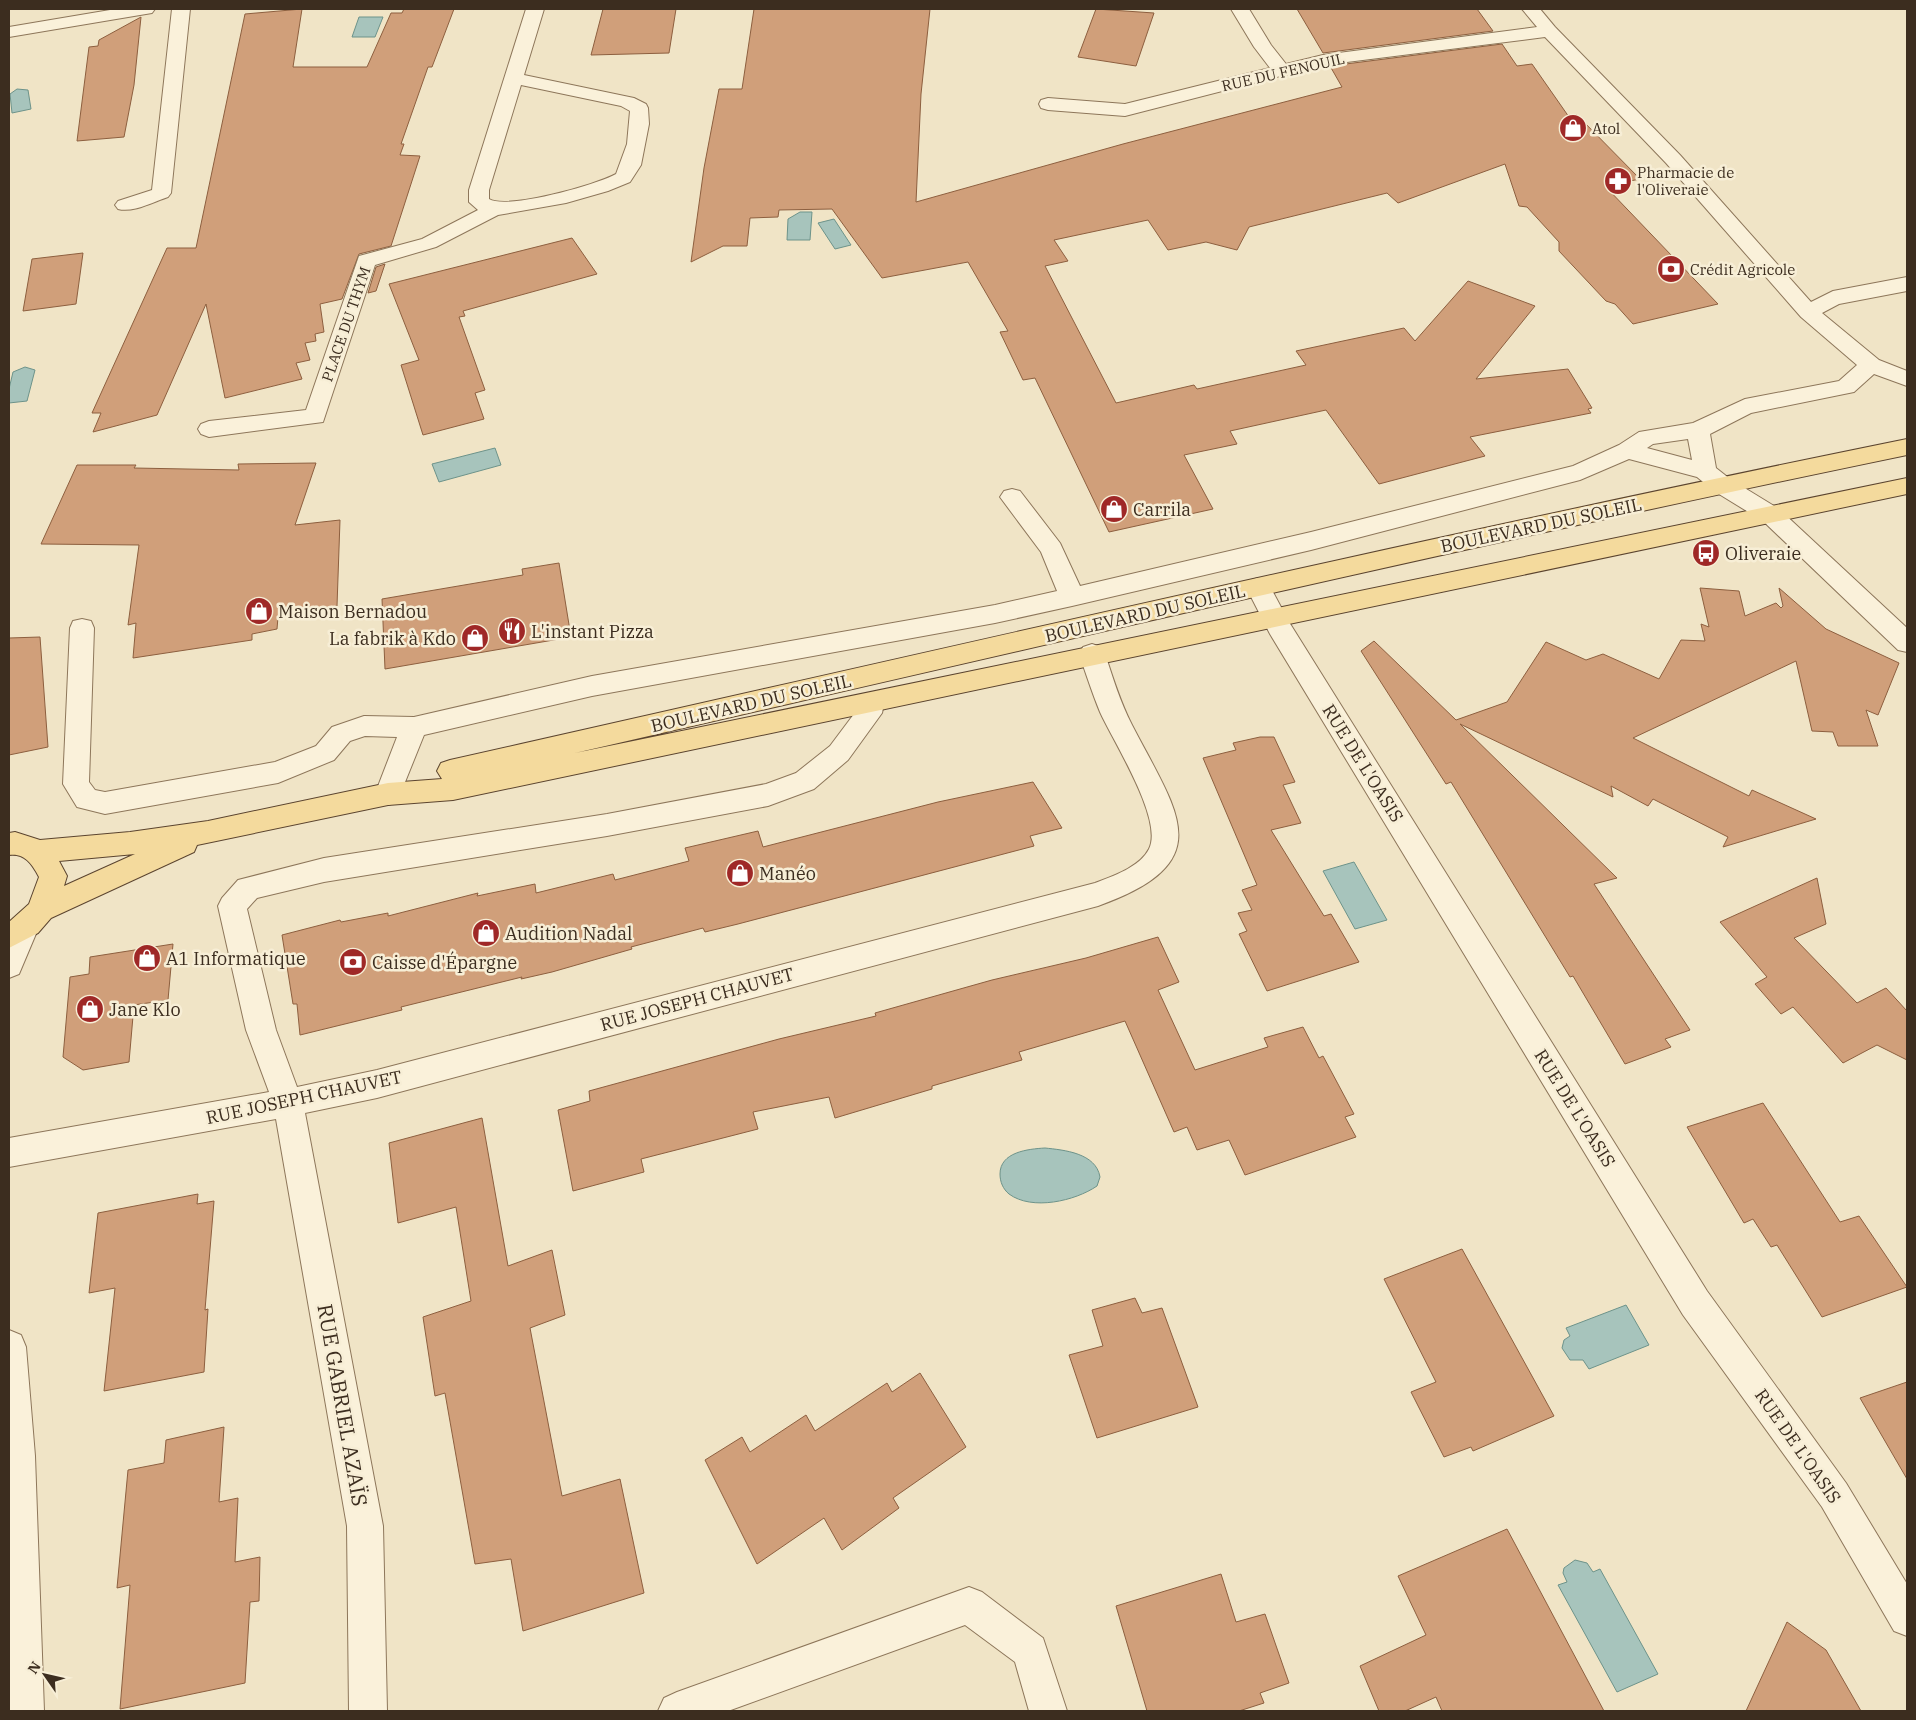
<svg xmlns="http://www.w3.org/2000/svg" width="1916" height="1720" font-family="'IBM Plex Serif',serif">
	<rect width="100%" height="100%" fill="#f0e4c6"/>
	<path fill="#a7c4bc" stroke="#6d938a" d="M359,17H383L375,37H352Z
		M17,89L28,90L31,109L12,113L10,94Z
		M800,212H812L810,240H787L788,219Z
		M834,219L851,245L835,249L818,223Z
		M25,367L35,370L27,401L9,403V389L13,372Z
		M495,448L501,465L439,482L432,464Z
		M1354,862L1387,920L1355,929L1323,871Z
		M1045,1148C1064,1150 1096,1153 1100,1177L1097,1186C1075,1201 1032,1211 1009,1194C1003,1189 1000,1182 1000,1174C1000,1152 1028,1149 1045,1148Z
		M1626,1305L1649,1345L1589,1369L1583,1360H1570L1562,1348L1564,1340L1570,1336L1566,1328Z
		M1575,1560L1587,1563L1593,1572L1600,1569L1658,1674L1617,1692L1558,1585L1567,1582L1563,1573L1564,1568Z"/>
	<path fill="#d09f7a" stroke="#8d5f3f" d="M302,9L293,67H367L391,13H402L404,9H454L432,67H428L401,144H404L400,155L420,156L391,246L359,254L342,299L320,304L324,332L315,334L316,341L305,343L310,360L296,363L302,379L225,398L206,304L157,415L93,432L101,413H92L167,248H196L245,14Z
		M603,9H676L669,53L591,55Z
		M754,9H930L921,94L916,202L1123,144L1342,87L1330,66L1502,44L1517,66L1532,64L1569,117L1577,115L1640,179L1605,186L1718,304L1633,324L1615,304L1606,301L1559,251V242L1527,207L1519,206L1505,164L1398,203L1387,193L1249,227L1237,250L1206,242L1168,250L1148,220L1054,240L1068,261L1045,266L1116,403L1194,385L1197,389L1306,365L1296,351L1404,328L1415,341L1468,281L1535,306L1476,379L1568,369L1592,408L1588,409L1591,413L1470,437L1485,456L1379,484L1326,410L1230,431L1237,444L1184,455L1213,509L1109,532L1035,378L1023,380L1000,332L1008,331L968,262L882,278L832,209L779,210L778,217L750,218L747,246H723L691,262L704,168L719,89H742Z
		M1096,9L1154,13L1136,66L1078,57Z
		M1297,9H1477L1493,31L1323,53Z
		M141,17L134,85L124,137L77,141L89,47L98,46L99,40Z
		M572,238L597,274L463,311L465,316L459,317L485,390L475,393L484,419L423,435L401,365L419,360L389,284Z
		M83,253L76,304L23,311L32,259Z
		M385,264L376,291L368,293L376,267Z
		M316,463L295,525L340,520L337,606L278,617L277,629L252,634V640L133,658L136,623L128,625L139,545L41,544L77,465H136L134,468L239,470L238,464Z
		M559,563L571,637L385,669L382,599L523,575L522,569Z
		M1700,588L1739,591L1745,616L1776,603L1781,608L1783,606L1779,588L1826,629L1899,663L1878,715L1866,710L1878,746H1838L1833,732L1812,731L1796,661L1633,738L1749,796L1752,790L1816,819L1723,847L1728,837L1653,799L1648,806L1611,786L1613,797L1460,724L1617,878L1594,884L1690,1030L1665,1039L1671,1047L1625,1064L1573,976L1570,977L1451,782L1446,784L1361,651L1374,641L1456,720L1507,702L1546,642L1586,660L1603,654L1659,679L1681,640L1705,641L1701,624L1709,627Z
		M40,637L48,747L9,755V638Z
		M1260,737H1274L1295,782L1283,785L1301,823L1271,830L1324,916L1331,914L1359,962L1267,991L1239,934L1247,931L1238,913L1252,910L1242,890L1257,885L1203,758L1236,750L1233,743Z
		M1033,782L1062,828L1030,836L1034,846L738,924L705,932L703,928L631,947L632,949L552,972L521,979L522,977L401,1007L402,1010L300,1035L297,1004H293L282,935L340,920L341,922L388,913V916L478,893L477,896L535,884L536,893L613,874L615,880L689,861L685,848L758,831L763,847L938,802Z
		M1817,878L1826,924L1794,938L1857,1003L1886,988L1907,1011V1060L1877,1045L1843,1063L1793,1007L1781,1014L1755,984L1767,977L1720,922Z
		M1158,937L1179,982L1158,990L1195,1070L1268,1047L1264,1038L1303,1027L1319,1058L1323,1056L1354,1114L1345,1117L1356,1137L1245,1175L1229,1140L1197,1150L1187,1127L1174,1132L1125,1021L1019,1052L1022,1060L932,1086V1089L835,1118L829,1097L753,1112L758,1129L641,1159L644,1172L573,1191L558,1110L590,1101L589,1091L779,1039L876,1016L875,1013L992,980L1086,958Z
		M173,944L168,1000L134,1005L129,1062L83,1070L63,1057L70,977L89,974L90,957Z
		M1763,1103L1840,1222L1859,1216L1907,1287L1822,1317L1777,1245L1771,1247L1753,1219L1744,1223L1687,1127Z
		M482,1118L508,1266L552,1250L565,1315L530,1328L562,1496L620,1479L644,1593L523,1631L511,1559L475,1564L445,1393L435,1396L423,1317L471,1301L456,1207L398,1223L389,1143Z
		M198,1194L197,1204L214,1201L205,1310L208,1309L204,1372L104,1391L115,1288L89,1293L98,1213Z
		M1462,1249L1554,1416L1473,1451L1471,1447L1444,1457L1411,1392L1436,1382L1384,1279Z
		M1135,1298L1142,1313L1162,1308L1198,1407L1097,1438L1069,1355L1103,1346L1092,1310Z
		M920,1373L966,1447L893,1498L899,1508L842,1550L824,1518L757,1564L705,1460L742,1437L750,1452L806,1415L815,1431L887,1383L892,1392Z
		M1907,1382V1479L1860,1398Z
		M224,1427L219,1502L238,1498L235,1562L260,1557L259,1601L250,1602L245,1683L120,1709L130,1585L117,1588L128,1470L164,1463L166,1440Z
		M1507,1529L1604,1711H1442L1436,1697L1405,1711H1379L1360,1666L1426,1635L1398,1576Z
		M1221,1574L1236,1622L1265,1614L1289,1683L1260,1693L1264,1703L1239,1711H1147L1116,1606Z
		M1787,1622L1826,1650L1861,1711H1746Z"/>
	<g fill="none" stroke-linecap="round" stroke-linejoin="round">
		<g stroke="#8d765a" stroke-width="2">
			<path id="minor" d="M116,9H155L152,13L146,14L9,37V27Z
				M172,9H190L171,193L168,197C153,202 133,213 118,209L115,205L118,201L152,190Z
				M526,9H544L524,75L634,98L646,104L648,108L649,124L641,165L630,182L608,191L566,203L498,215L436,247L375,265L323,422L209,437L201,434L198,429L201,424L209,421L306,410L359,256L422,239L478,210L469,202V190ZM521,85L621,106L630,111L627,144L616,174C596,185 507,210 489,199V190Z
				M1231,9H1249L1271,45L1286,64L1323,55L1537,27L1522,9H1540L1555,27L1680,155L1811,302L1833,291L1907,277V291L1839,304L1822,313L1879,360L1907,371V386L1874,374L1854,392L1751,413L1710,434L1716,468L1730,479L1779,509L1907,628V652L1898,650L1763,521L1714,491L1697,477L1629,459L1580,480L1311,550L1072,606L995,623L592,696L424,735L397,802L388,805L379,802L375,794L397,737L365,736L350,741L334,760L278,783L105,814L77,807L63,784L70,628L73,621L82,619L91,621L94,628L89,782L95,790L105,792L275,762L316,746L332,727L364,716L414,717L592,676L995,605L1057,591L1041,552L1000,497L1004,491L1012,489L1020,491L1060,543L1080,586L1311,532L1573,466L1619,445L1639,432L1693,423L1745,399L1839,381L1857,365L1801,317L1666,163L1545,37L1323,65L1125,116L1048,110L1041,108L1039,104L1041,100L1048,98L1125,104L1270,68L1254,47ZM1688,439L1692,460L1647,448L1653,444Z
				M1258,578L1267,581L1289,622L1707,1291L1846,1483L1907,1584V1636L1894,1631L1822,1507L1683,1315L1270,634L1246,587L1249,581Z
				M1092,644L1101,647L1105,654C1113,678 1120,702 1132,725C1178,814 1221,862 1098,906L377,1098L305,1113L383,1526L387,1711H349L347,1526L276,1119L9,1167V1138L269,1092L246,1030L218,906L222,898L238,880L324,858L607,814L766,784L796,773L830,746L857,710L862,696L871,693L880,696L884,703L882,713L848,760L814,789L768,806L607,836L324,882L257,898L247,909L276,1030L297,1087L377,1070L1095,883C1113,876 1140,867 1149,849C1164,820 1113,741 1100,712C1092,693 1086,673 1079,654L1083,647Z
				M24,917L34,920L38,929L19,974L9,978V932L14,920Z
				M9,1330L21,1335L26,1347L35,1456L44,1711H9Z
				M969,1587L982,1592L1043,1638L1067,1711H1029L1015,1662L965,1625L728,1711H658L664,1698L677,1692Z"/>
		</g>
		<g stroke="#5b442f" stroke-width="2">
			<path id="major" d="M1907,439V455C1461,547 1019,651 575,753L1907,478V494L453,800L388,805L197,845L194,852L51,918L38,933L9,948V922L29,904L39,877C32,864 25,853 9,855V833L15,832L40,840L130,832L208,821L388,783L442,779L437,771L441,763L450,760C935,651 1420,538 1907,439ZM135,854L64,886L67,876L59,861Z"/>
		</g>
		<use href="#minor" fill="#faf1da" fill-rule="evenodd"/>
		<use href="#major" fill="#f4da9d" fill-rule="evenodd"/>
	</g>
	<defs>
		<g id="shop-disc" transform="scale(1.4375)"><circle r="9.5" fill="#9f2827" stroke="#f7eed6"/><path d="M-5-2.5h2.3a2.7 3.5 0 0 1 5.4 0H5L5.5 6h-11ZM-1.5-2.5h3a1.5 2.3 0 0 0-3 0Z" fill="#fff"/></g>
		<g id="pharmacy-disc" transform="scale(1.4375)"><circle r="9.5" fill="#9f2827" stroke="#f7eed6"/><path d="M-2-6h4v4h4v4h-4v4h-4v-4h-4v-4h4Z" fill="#fff"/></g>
		<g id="bank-disc" transform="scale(1.4375)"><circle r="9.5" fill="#9f2827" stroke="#f7eed6"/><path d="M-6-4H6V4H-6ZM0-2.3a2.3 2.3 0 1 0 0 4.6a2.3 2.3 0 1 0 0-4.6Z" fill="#fff"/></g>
		<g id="bus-disc" transform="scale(1.4375)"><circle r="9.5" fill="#9f2827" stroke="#f7eed6"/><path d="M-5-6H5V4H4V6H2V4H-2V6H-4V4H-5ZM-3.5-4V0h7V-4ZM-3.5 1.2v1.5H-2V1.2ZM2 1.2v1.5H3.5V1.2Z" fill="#fff"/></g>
		<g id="restaurant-disc" transform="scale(1.4375)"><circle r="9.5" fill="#9f2827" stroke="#f7eed6"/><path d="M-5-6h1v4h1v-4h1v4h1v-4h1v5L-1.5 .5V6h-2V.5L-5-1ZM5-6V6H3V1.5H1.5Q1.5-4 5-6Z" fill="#fff"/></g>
	</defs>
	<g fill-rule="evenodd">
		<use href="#shop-disc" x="1573" y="128"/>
		<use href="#pharmacy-disc" x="1618" y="181"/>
		<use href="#bank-disc" x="1671" y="269"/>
		<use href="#shop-disc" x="1114" y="509"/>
		<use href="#bus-disc" x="1706" y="553"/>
		<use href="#shop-disc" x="259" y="611"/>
		<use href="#restaurant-disc" x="512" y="631"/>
		<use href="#shop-disc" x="475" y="638"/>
		<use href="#shop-disc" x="740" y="873"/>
		<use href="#shop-disc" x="486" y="933"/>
		<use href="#shop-disc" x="147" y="958"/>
		<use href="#bank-disc" x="353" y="962"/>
		<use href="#shop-disc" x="90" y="1009"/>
	</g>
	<g text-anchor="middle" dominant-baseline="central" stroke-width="5" stroke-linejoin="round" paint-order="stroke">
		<g font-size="15" fill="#3c2d1f" stroke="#f7eed6">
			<text transform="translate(1283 72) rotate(-13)">RUE DU FENOUIL</text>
			<text transform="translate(346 324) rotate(-71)">PLACE DU THYM</text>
		</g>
		<g font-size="15" fill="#3c2d1f" stroke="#f7eed6" text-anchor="start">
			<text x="1592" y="128">Atol</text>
			<text x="1637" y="172">Pharmacie de<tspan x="1637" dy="17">l'Oliveraie</tspan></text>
			<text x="1690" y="269">Crédit Agricole</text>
		</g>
		<g font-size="18" fill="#3c2d1f" stroke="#f7eed6" text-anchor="start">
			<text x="1133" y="509">Carrila</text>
			<text x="1725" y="553">Oliveraie</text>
			<text x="278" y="611">Maison Bernadou</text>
			<text x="531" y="631">L'instant Pizza</text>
			<text x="456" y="638" text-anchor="end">La fabrik à Kdo</text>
			<text x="759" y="873">Manéo</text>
			<text x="505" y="933">Audition Nadal</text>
			<text x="166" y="958">A1 Informatique</text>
			<text x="372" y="962">Caisse d'Épargne</text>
			<text x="109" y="1009">Jane Klo</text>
		</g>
		<g font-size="18" fill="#3c2d1f" stroke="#f7eed6">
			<text transform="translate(1541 525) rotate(-12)">BOULEVARD DU SOLEIL</text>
			<text transform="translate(1145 613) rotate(-13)">BOULEVARD DU SOLEIL</text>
			<text transform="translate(751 703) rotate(-13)">BOULEVARD DU SOLEIL</text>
			<text transform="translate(1363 763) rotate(58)">RUE DE L'OASIS</text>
			<text transform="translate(697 999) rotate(-15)">RUE JOSEPH CHAUVET</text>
			<text transform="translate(304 1097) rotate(-12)">RUE JOSEPH CHAUVET</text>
			<text transform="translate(1575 1108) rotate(58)">RUE DE L'OASIS</text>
			<text transform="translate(1798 1446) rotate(55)">RUE DE L'OASIS</text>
		</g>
		<g font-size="21" fill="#3c2d1f" stroke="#f7eed6">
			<text transform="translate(343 1405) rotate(80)">RUE GABRIEL AZAÏS</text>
		</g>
	</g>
	<rect width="1916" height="1720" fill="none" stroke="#3c2d1f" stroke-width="20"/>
	<g transform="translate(45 1675) rotate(304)" stroke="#f7eed6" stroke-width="4" paint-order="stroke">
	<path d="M0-4L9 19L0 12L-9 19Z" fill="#3c2d1f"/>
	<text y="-8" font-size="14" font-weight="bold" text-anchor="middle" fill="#3c2d1f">N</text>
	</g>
</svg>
